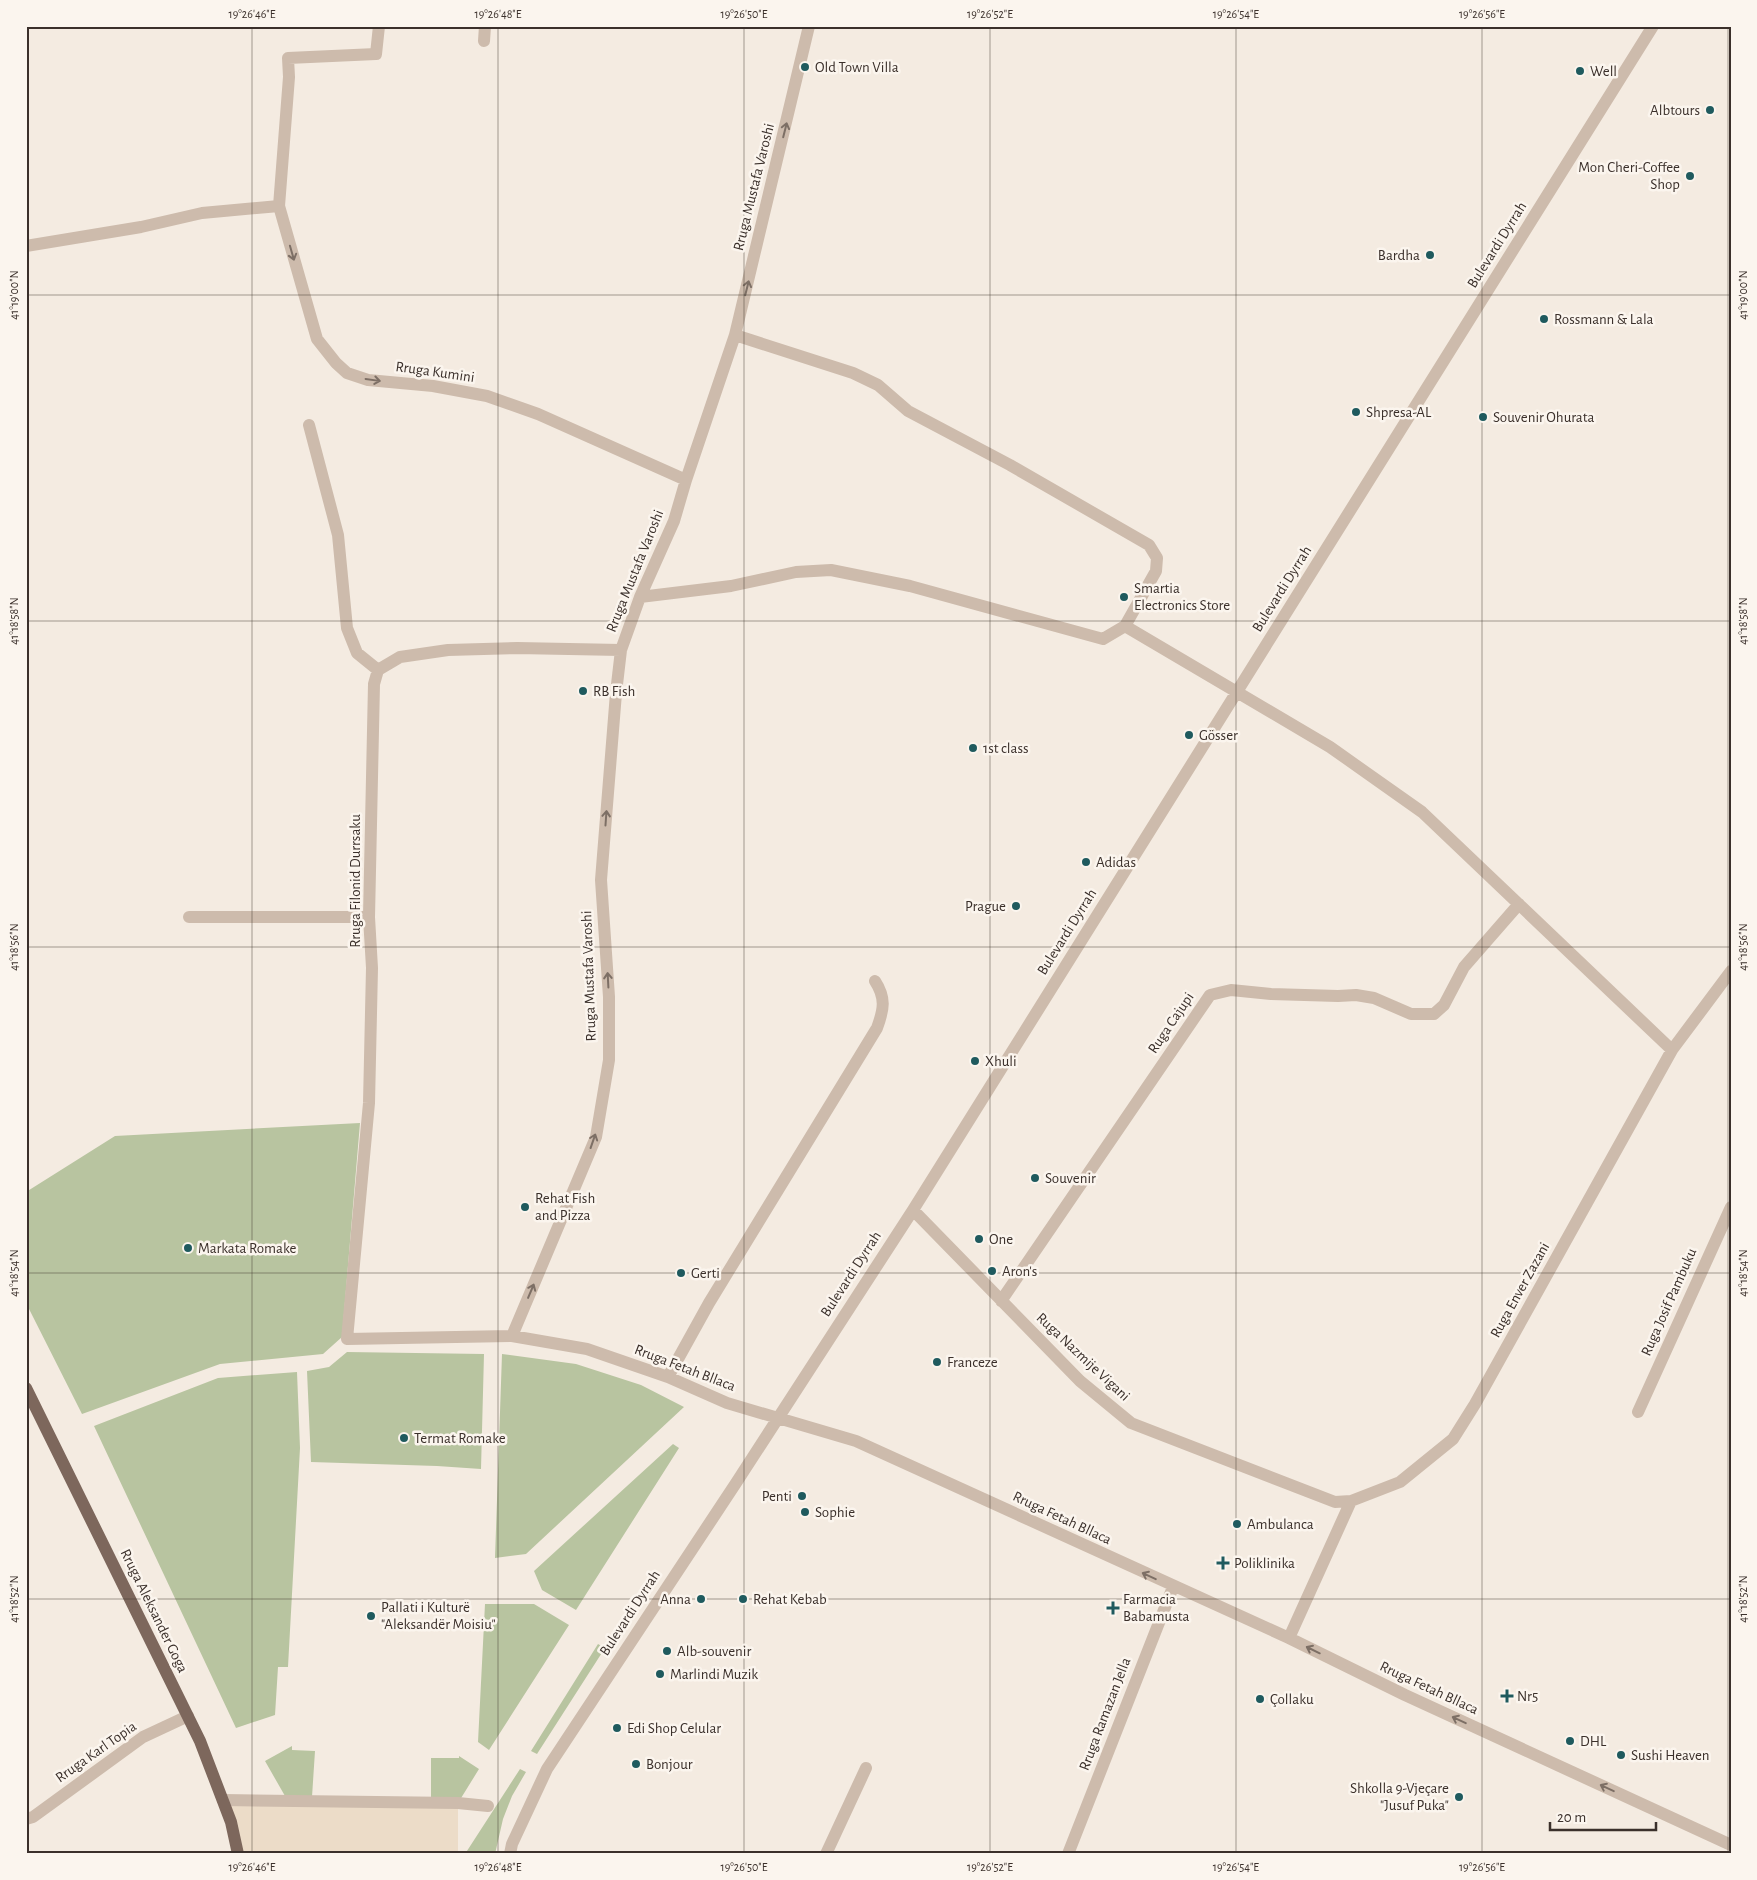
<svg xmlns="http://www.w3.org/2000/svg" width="1757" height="1880" font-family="'Alegreya Sans',sans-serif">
	<rect width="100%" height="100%" fill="#f4ebe1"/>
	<path fill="#b8c4a0" d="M360,1123L342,1337L323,1354L220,1364L82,1414L26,1303V1192L115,1136Z
		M347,1352L484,1354L481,1469L437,1466L311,1462L307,1371L329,1367Z
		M502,1354L576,1364L641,1385L684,1407L526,1554L495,1558Z
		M297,1372L300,1448L288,1667H278L275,1715L236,1728L94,1426L218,1378Z
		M673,1444L679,1448L576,1610L542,1590L534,1571Z
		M485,1604H534L569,1625L489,1750L478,1742Z
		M598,1644L605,1648L537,1754L531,1751Z
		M292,1746V1750L315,1751L312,1797L285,1796L265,1761Z
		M459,1756L479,1769L458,1803L431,1802V1758H459Z
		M520,1769L526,1772L512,1796L503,1819L495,1854H465Z"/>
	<path fill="#ecdcc8" d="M223,1800L458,1803V1854H238Z"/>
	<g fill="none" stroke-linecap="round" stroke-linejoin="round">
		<path stroke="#cdbbac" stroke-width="12" d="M379,26L376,54L288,58L289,77L279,206L317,339L336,363L347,373L368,380L433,386L487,396L538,414L686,480
			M484,41L485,26
			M26,246L141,227L202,213L279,206
			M735,335L853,373L878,385L908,411L1010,465L1149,545L1157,558L1156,571L1125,626
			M309,425L338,535L347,628L357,653L378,670
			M640,597L731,586L796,572L831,570L910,586L1103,639L1125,626L1330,747L1422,812L1672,1050
			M621,650L517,648L448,650L400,657L378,670L374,684L369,917L372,968L369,1103L347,1339L512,1336L587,1349L668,1377L727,1403L856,1441L1289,1638L1405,1695L1731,1845
			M189,917H369
			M913,1210L1080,1381L1131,1423L1335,1502L1351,1501L1400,1482L1453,1439L1475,1404L1672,1050L1731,971
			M1001,1301L1210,995L1231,990L1271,994L1338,996L1356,995L1374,998L1411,1014H1434L1444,1005L1464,967L1519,904
			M512,1336L596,1137L609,1060V997L601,880L616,693L621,650L640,597L674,521L686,480L735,335L809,26
			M668,1377L709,1303L877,1028C884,1009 886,998 875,981
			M1638,1412L1731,1207
			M1289,1638L1351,1501
			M223,1800L458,1803L488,1806
			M26,1819L33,1817L143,1737L188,1716
			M510,1854L512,1844L547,1769L736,1483L913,1210L1653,26
			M826,1854L866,1768
			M1068,1854L1173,1587"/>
		<path stroke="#7d675c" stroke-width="12" d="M26,1388L200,1741L231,1822L238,1854"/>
	</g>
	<defs><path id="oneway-shaft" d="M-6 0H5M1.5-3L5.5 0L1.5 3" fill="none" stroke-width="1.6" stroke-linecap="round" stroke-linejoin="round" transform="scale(1.25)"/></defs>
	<g stroke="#7d6f65">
		<use href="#oneway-shaft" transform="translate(785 130) rotate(-76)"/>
		<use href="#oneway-shaft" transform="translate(292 253) rotate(74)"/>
		<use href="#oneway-shaft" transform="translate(747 288) rotate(-76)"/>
		<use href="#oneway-shaft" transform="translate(373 380) rotate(8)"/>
		<use href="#oneway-shaft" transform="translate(606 818) rotate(-86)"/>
		<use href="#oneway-shaft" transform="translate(608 980) rotate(-93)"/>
		<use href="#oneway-shaft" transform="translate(593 1141) rotate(-71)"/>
		<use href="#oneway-shaft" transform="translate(531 1291) rotate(-67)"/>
		<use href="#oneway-shaft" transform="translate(1149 1576) rotate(-155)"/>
		<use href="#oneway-shaft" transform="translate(1313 1650) rotate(-154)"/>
		<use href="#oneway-shaft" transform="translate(1459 1720) rotate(-155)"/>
		<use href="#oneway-shaft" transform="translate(1607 1788) rotate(-155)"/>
	</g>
	<path fill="none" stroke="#3b302b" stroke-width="1" stroke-opacity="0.45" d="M252,26V1854M498,26V1854M744,26V1854M990,26V1854M1236,26V1854M1482,26V1854M1728,26V1854M26,295H1731M26,621H1731M26,947H1731M26,1273H1731M26,1599H1731"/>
	<g fill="#1f5a5e" stroke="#fbf5ee" stroke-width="2">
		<circle cx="805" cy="67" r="5"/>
		<circle cx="1580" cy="71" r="5"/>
		<circle cx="1710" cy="110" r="5"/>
		<circle cx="1690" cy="176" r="5"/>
		<circle cx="1430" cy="255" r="5"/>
		<circle cx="1544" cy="319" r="5"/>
		<circle cx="1356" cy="412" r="5"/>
		<circle cx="1483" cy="417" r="5"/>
		<circle cx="1124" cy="597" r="5"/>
		<circle cx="583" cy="691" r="5"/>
		<circle cx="1189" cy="735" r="5"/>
		<circle cx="973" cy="748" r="5"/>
		<circle cx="1086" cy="862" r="5"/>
		<circle cx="1016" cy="906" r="5"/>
		<circle cx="975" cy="1061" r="5"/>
		<circle cx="1035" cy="1178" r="5"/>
		<circle cx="525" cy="1207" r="5"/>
		<circle cx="979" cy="1239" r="5"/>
		<circle cx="188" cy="1248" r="5"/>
		<circle cx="992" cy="1271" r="5"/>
		<circle cx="681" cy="1273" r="5"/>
		<circle cx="937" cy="1362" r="5"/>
		<circle cx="404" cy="1438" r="5"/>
		<circle cx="802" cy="1496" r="5"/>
		<circle cx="805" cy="1512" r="5"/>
		<circle cx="1237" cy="1524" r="5"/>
		<path d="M1220.5 1555.5h5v5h5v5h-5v5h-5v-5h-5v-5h5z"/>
		<circle cx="701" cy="1599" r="5"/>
		<circle cx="743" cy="1599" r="5"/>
		<path d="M1110.5 1600.5h5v5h5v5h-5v5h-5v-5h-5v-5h5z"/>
		<circle cx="371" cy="1616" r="5"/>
		<circle cx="667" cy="1651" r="5"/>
		<circle cx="660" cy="1674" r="5"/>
		<path d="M1504.5 1688.5h5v5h5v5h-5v5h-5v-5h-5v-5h5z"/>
		<circle cx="1260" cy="1699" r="5"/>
		<circle cx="617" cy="1728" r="5"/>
		<circle cx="1570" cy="1741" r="5"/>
		<circle cx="1621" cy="1755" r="5"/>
		<circle cx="636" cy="1764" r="5"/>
		<circle cx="1459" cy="1797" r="5"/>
	</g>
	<g text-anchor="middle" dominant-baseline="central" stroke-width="5" stroke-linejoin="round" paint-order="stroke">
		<g font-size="15" fill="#3b302b" stroke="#fbf5ee" text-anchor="start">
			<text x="815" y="67">Old Town Villa</text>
			<text x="1590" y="71">Well</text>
			<text x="1700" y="110" text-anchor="end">Albtours</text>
			<text x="1680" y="167" text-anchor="end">Mon Cheri-Coffee<tspan x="1680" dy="17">Shop</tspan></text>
			<text x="1420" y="255" text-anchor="end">Bardha</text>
			<text x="1554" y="319">Rossmann &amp; Lala</text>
			<text x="1366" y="412">Shpresa-AL</text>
			<text x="1493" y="417">Souvenir Ohurata</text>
			<text x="1134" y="588">Smartia<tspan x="1134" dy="17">Electronics Store</tspan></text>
			<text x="593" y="691">RB Fish</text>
			<text x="1199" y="735">Gösser</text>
			<text x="983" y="748">1st class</text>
			<text x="1096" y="862">Adidas</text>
			<text x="1006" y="906" text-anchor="end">Prague</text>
			<text x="985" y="1061">Xhuli</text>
			<text x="1045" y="1178">Souvenir</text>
			<text x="535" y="1198">Rehat Fish<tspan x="535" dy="17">and Pizza</tspan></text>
			<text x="989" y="1239">One</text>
			<text x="198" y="1248">Markata Romake</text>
			<text x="1002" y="1271">Aron's</text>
			<text x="691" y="1273">Gerti</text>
			<text x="947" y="1362">Franceze</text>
			<text x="414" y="1438">Termat Romake</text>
			<text x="792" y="1496" text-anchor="end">Penti</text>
			<text x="815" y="1512">Sophie</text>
			<text x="1247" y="1524">Ambulanca</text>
			<text x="1234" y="1563">Poliklinika</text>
			<text x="691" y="1599" text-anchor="end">Anna</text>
			<text x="753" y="1599">Rehat Kebab</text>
			<text x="1123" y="1599">Farmacia<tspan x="1123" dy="17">Babamusta</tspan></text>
			<text x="381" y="1607">Pallati i Kulturë<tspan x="381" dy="17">"Aleksandër Moisiu"</tspan></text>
			<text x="677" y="1651">Alb-souvenir</text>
			<text x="670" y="1674">Marlindi Muzik</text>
			<text x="1517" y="1696">Nr5</text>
			<text x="1270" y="1699">Çollaku</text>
			<text x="627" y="1728">Edi Shop Celular</text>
			<text x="1580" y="1741">DHL</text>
			<text x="1631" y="1755">Sushi Heaven</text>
			<text x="646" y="1764">Bonjour</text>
			<text x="1449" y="1788" text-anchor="end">Shkolla 9-Vjeçare<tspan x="1449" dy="17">"Jusuf Puka"</tspan></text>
		</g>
		<g font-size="15" fill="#3b302b" stroke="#fbf5ee">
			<text transform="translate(754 187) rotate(-76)">Rruga Mustafa Varoshi</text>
			<text transform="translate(1497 245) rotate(-58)">Bulevardi Dyrrah</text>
			<text transform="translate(435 372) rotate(8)">Rruga Kumini</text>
			<text transform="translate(635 571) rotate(-68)">Rruga Mustafa Varoshi</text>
			<text transform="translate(1282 589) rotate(-58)">Bulevardi Dyrrah</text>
			<text transform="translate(355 881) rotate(-90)">Rruga Filonid Durrsaku</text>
			<text transform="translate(1067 932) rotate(-58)">Bulevardi Dyrrah</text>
			<text transform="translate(589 976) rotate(-92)">Rruga Mustafa Varoshi</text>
			<text transform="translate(1171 1023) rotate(-56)">Ruga Cajupi</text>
			<text transform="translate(851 1274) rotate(-57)">Bulevardi Dyrrah</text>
			<text transform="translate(1520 1290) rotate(-61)">Ruga Enver Zazani</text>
			<text transform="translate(1669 1302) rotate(-66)">Ruga Josif Pambuku</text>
			<text transform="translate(1083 1357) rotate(43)">Ruga Nazmije Vigani</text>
			<text transform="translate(685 1368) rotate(21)">Rruga Fetah Bllaca</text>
			<text transform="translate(1062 1518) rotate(25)">Rruga Fetah Bllaca</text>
			<text transform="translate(154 1611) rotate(64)">Rruga Aleksander Goga</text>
			<text transform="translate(630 1613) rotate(-57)">Bulevardi Dyrrah</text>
			<text transform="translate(1429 1688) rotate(25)">Rruga Fetah Bllaca</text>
			<text transform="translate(1105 1714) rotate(-69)">Rruga Ramazan Jella</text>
			<text transform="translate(96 1752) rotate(-35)">Rruga Karl Topia</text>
		</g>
	</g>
	<rect width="1757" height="1880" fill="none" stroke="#fbf5ee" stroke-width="55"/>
	<path d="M1550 1822v8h106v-8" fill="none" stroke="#3b302b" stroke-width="2.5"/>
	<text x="1557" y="1822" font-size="15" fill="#3b302b" stroke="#fbf5ee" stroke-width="4" paint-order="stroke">20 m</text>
	<rect x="28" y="28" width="1702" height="1824" fill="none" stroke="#3b302b" stroke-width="2"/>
	<g font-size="12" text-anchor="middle" fill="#3b302b">
		<text x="252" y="18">19°26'46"E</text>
		<text x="498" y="18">19°26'48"E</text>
		<text x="744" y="18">19°26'50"E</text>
		<text x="990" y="18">19°26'52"E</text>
		<text x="1236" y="18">19°26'54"E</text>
		<text x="1482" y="18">19°26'56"E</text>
		<text transform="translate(14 295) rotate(-90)" y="4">41°19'00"N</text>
		<text transform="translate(1743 295) rotate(-90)" y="4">41°19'00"N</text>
		<text transform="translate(14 621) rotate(-90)" y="4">41°18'58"N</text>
		<text transform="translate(1743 621) rotate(-90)" y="4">41°18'58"N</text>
		<text transform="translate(14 947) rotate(-90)" y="4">41°18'56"N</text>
		<text transform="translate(1743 947) rotate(-90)" y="4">41°18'56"N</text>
		<text transform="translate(14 1273) rotate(-90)" y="4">41°18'54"N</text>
		<text transform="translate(1743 1273) rotate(-90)" y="4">41°18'54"N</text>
		<text transform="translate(14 1599) rotate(-90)" y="4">41°18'52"N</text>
		<text transform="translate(1743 1599) rotate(-90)" y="4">41°18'52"N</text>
		<text x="252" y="1871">19°26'46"E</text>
		<text x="498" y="1871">19°26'48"E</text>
		<text x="744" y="1871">19°26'50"E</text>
		<text x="990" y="1871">19°26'52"E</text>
		<text x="1236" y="1871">19°26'54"E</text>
		<text x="1482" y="1871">19°26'56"E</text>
	</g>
</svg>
